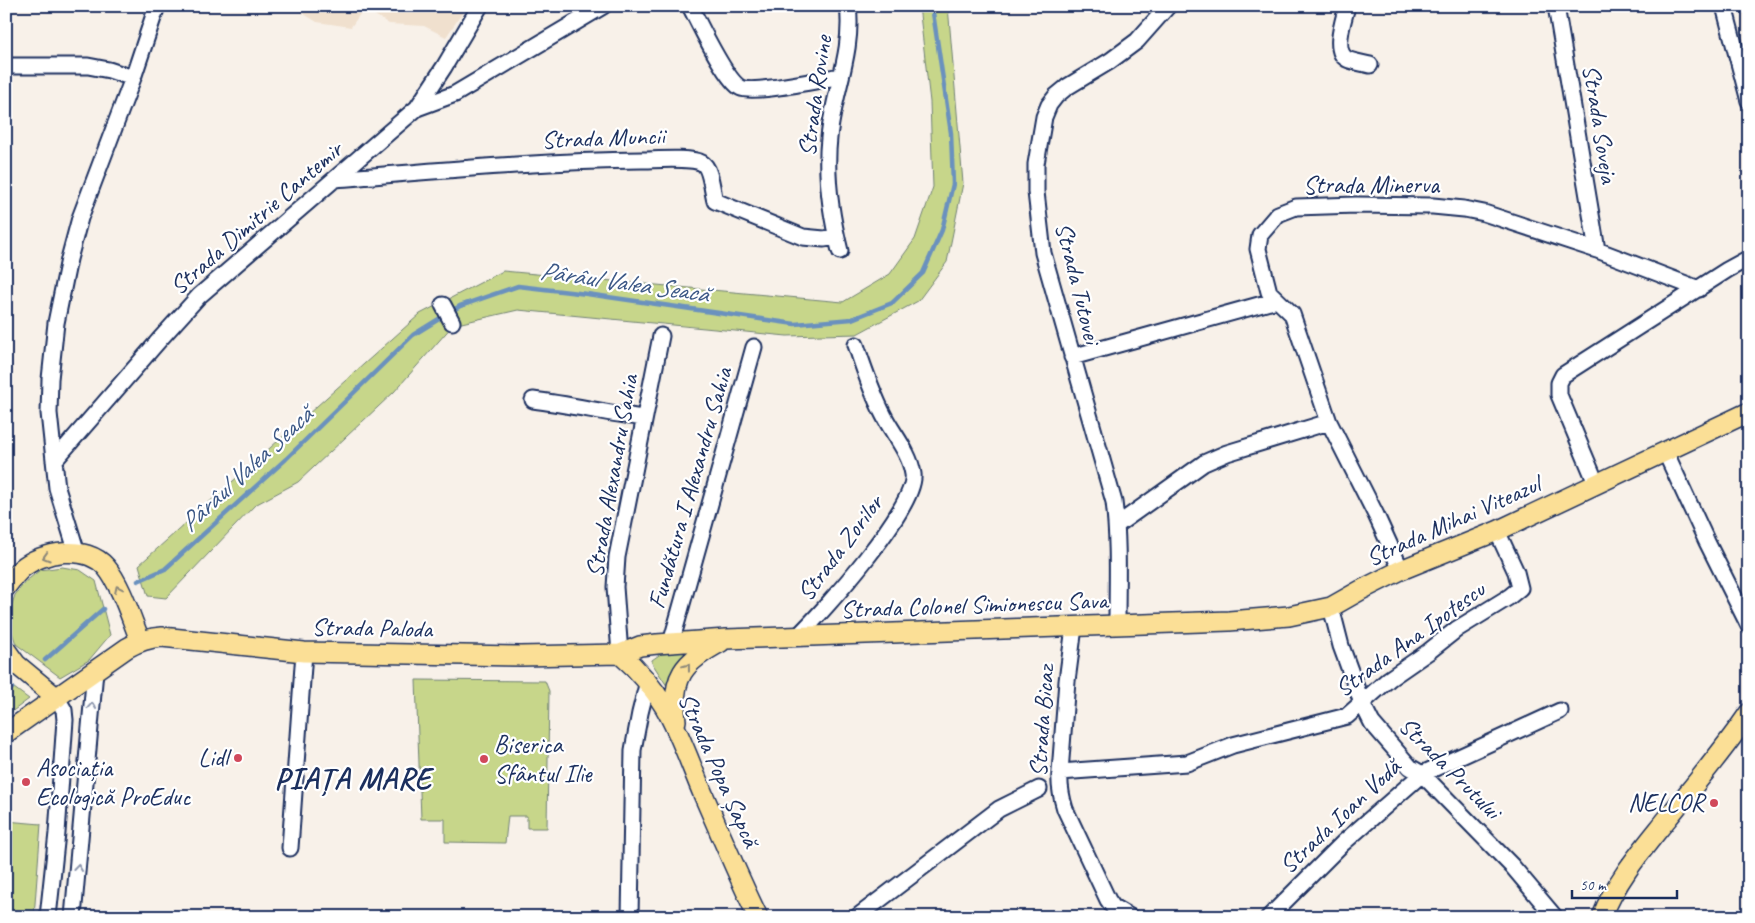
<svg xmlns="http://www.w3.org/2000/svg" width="1755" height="923" font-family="Caveat,sans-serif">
	<rect width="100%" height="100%" fill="#f8f1e9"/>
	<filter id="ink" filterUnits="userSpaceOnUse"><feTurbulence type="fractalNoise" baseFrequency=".02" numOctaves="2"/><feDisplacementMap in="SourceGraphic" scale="10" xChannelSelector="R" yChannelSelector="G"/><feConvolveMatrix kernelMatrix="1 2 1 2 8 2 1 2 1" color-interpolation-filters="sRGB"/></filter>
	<g filter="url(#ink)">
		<path fill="#f0e0ce" d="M291,6H467L446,37L424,26L389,24L364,8L351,27L317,22Z"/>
		<path fill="#c7d68a" stroke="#718274" d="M919,6H948L963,183L947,262L918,301L857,334L787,336L518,310L453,325L394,392L298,482L255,505L166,598L148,596L139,565L420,314L503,271L843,302L890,274L915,239L933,187L930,102Z
			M62,567L80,570L96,581L110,635L89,660L60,677L16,644L10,627V610L15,595L25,582L40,570Z
			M691,651L669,689L652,663V660L662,653Z
			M416,680L545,681L549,691L547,828H527V816H508L505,843L445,842V819H421Z
			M6,682L29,699L6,716Z
			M6,821L41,824L34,917H6Z"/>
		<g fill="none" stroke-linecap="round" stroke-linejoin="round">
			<path stroke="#6b91be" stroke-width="4.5" d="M138,581L165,569L286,459L413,335L460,306L518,286L587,294L795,324L852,319L892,303L923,273L942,230L953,184L951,133L932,6
				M45,660L103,609
				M6,692L12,688"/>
			<g stroke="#1b2f5e" stroke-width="19">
				<path id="minor" d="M690,6C699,23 726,81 741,88C754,94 824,79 841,76
					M1347,6C1344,19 1332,51 1347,59C1353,62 1363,63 1370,65
					M1556,6L1597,250
					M1724,6L1749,101
					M6,66H88L109,70L133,78
					M417,108L455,94L603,6
					M335,179C437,171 539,161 642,160C655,160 691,157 702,163C711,168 712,191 715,201L803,237L824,239L836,237
					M840,251C831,215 825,175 829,138C833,93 854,52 848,6
					M443,305L452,322
					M1072,357L1277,300
					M533,400C571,405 607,413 644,418
					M1665,451L1707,542L1749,626
					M54,461L161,338L199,296L417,108L444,67L480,6
					M1596,483L1559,395V383L1563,375L1727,270L1749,258
					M1117,525L1204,463L1227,453L1329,422
					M77,553L57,488L49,413L50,379L56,323L69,259L80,218L133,78L157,6
					M1401,570L1376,515L1329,422L1292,314L1269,292L1258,249L1260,235L1278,214L1296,207L1356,205L1433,206L1464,209L1484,213L1597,250L1699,289
					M1331,607L1341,646L1362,703L1372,723L1410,767L1422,774L1512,866L1555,917
					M1117,624C1117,583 1119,543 1114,502L1043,253L1036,192V164L1044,117L1049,105L1056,96L1067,87L1110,61L1137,41L1168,6
					M1074,627L1067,681L1060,772C1059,785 1061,796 1065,809L1108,900L1113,907L1130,917
					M797,637C822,613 918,506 913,474C910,453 893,434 884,416C872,393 864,369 856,345
					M671,643L754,347
					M620,654L615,587L617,557L661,336
					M1060,772L1187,763L1233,745L1347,716L1389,679L1428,652L1457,629L1509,597L1520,588L1516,572L1497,531
					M290,848L304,652
					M48,917L57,833L65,720L64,710L57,698
					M73,917L95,671
					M630,917L633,750L640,713L648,681
					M857,917L999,809L1039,789
					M1269,917L1343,843L1422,774L1560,711"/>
			</g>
			<g stroke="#1b2f5e" stroke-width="22">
				<path id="major" d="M6,587C10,581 16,574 21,569C42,551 86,544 106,567C121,585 131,618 140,640
					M6,650L16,664L57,698
					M620,654C669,696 679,737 703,794C721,835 738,876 758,917
					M676,721C671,677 683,662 721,642
					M6,733L127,648C139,641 148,638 162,637L304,652L521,656L620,654L640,646L657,644L726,639L1229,621L1289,616L1331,607L1361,590L1401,570L1497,531L1749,412
					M1602,917C1616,880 1643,849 1667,819C1695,784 1724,750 1749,713"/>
			</g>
			<use href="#minor" stroke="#fff" stroke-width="15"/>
			<use href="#major" stroke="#fbdf96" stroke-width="19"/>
		</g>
		<defs><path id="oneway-chevron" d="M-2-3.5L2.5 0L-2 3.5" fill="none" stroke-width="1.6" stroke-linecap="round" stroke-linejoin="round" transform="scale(1.25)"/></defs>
		<g stroke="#8b877a">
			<use href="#oneway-chevron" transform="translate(46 557) rotate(163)"/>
			<use href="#oneway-chevron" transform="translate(118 589) rotate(-115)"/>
			<use href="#oneway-chevron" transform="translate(687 667) rotate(-53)"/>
		</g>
		<g stroke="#8d97ae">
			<use href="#oneway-chevron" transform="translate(92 706) rotate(-85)"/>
			<use href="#oneway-chevron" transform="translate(78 868) rotate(-84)"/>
		</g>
	</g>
	<g fill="#d1495b" stroke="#fff" stroke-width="2">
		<circle cx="238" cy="758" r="5"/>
		<circle cx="484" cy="759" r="5"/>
		<circle cx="26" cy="782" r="5"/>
		<circle cx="1714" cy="803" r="5"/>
	</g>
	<g text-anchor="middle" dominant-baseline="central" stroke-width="4.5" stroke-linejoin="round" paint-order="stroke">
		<g font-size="25" fill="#1b2f5e" stroke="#fff">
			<text transform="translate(815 96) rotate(-82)">Strada Rovine</text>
			<text transform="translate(1600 124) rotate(81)">Strada Soveja</text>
			<text transform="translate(603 138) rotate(-2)">Strada Muncii</text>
			<text x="1371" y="185">Strada Minerva</text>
			<text transform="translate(256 218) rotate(-41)">Strada Dimitrie Cantemir</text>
			<text transform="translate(1078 283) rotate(76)">Strada Tutovei</text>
			<text transform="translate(612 476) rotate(-80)">Strada Alexandru Sahia</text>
			<text transform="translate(690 488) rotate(-74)">Fundătura I Alexandru Sahia</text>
			<text transform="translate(1453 521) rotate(-24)">Strada Mihai Viteazul</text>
			<text transform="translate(840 548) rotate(-53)">Strada Zorilor</text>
			<text transform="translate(974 605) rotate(-2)">Strada Colonel Simionescu Sava</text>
			<text transform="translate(372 628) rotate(1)">Strada Paloda</text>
			<text transform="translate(1410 639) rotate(-36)">Strada Ana Ipotescu</text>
			<text transform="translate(1042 721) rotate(-86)">Strada Bicaz</text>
			<text transform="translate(1450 768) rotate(45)">Strada Prutului</text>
			<text transform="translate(719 770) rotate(66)">Strada Popa Șapcă</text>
			<text transform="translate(1340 816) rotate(-43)">Strada Ioan Vodă</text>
		</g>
		<g font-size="25" fill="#1b2f5e" stroke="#fff" text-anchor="start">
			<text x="494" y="745">Biserica<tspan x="494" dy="29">Sfântul Ilie</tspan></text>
			<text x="228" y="758" text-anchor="end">Lidl</text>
			<text x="36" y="768">Asociația<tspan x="36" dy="29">Ecologică ProEduc</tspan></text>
			<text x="1704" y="803" text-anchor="end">NELCOR</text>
		</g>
		<g font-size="26" font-style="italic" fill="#3c5886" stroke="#fff">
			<text transform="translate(624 282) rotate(8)">Pârâul Valea Seacă</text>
			<text transform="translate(246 469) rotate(-43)">Pârâul Valea Seacă</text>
		</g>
		<g font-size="30" font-weight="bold" letter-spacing="1" fill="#1b2f5e" stroke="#fff">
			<text x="353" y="779">PIAȚA MARE</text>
		</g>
	</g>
	<rect width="1755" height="923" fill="none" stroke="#fff" stroke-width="25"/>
	<rect x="12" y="12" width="1730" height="898" fill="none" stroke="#1b2f5e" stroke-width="2" filter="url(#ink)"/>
	<path d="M1572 890v8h105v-8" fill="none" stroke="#1b2f5e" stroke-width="2.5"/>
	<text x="1580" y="890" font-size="15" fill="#1b2f5e" stroke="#ffffff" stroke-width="4" paint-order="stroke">50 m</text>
</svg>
